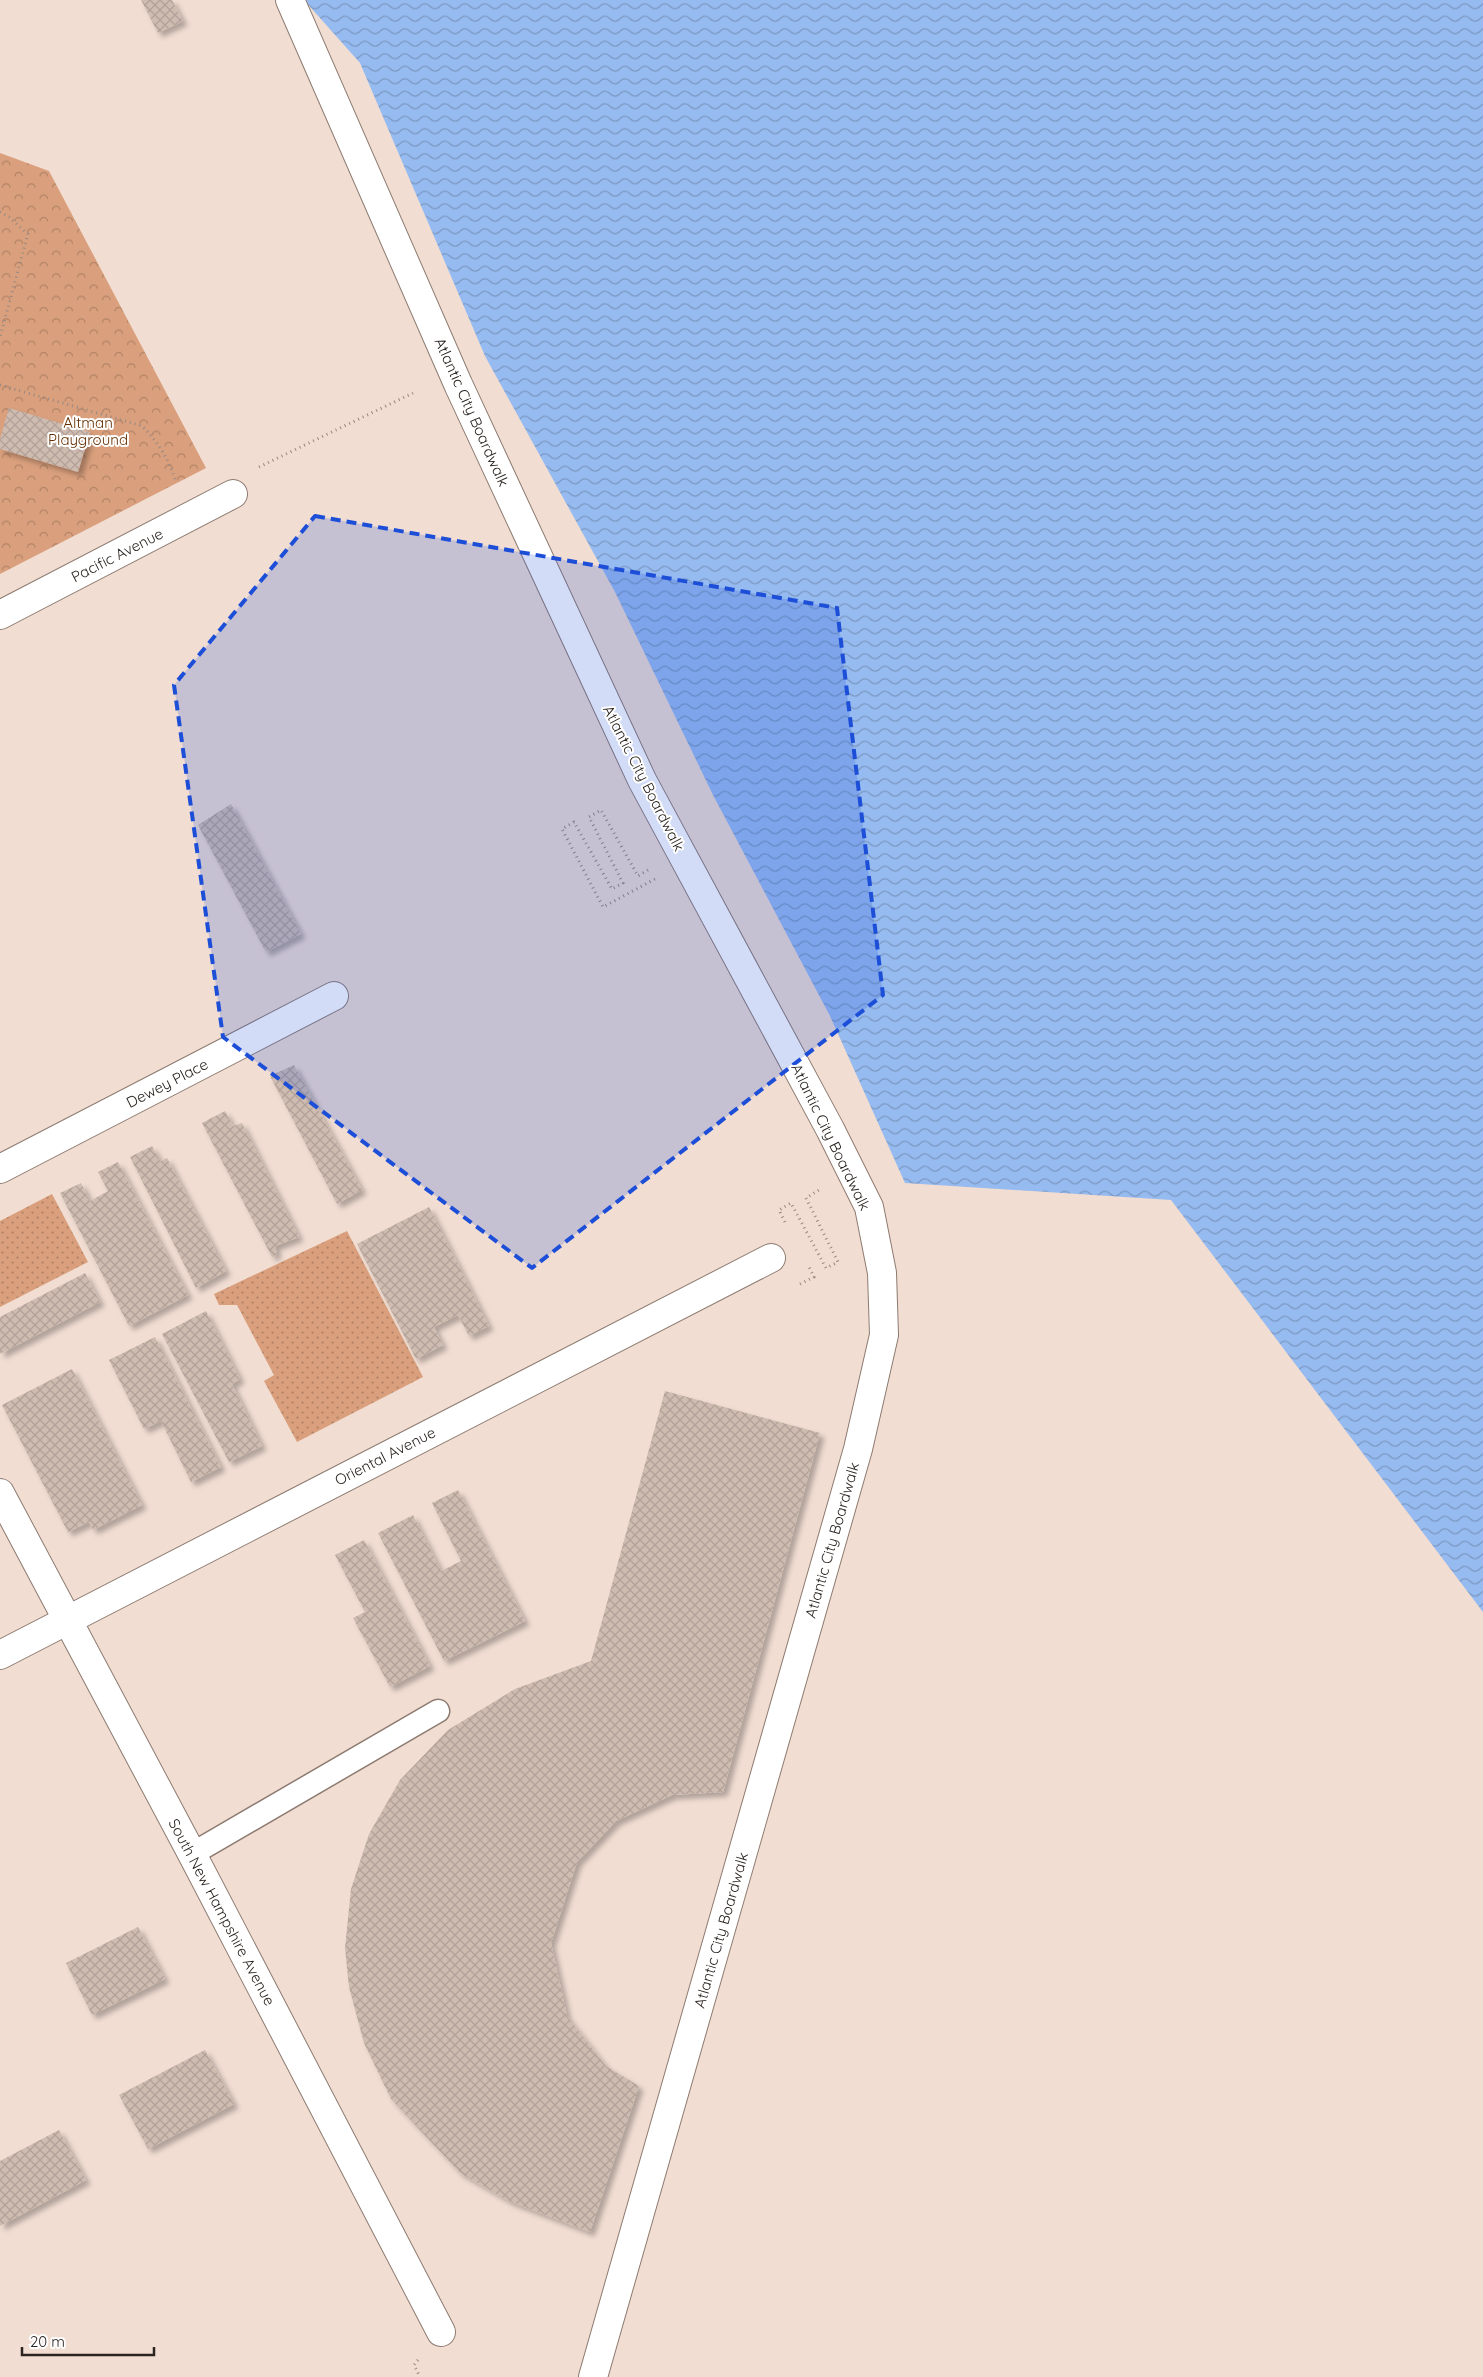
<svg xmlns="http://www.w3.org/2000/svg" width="1483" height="2377" font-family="Quicksand,sans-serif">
	<defs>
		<pattern id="grass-dots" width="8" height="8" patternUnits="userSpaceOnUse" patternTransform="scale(1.25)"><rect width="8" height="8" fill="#daa07d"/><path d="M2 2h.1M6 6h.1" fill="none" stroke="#b18266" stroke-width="1.8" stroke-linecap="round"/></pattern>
		<pattern id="forest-crowns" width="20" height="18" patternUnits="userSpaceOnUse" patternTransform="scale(1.25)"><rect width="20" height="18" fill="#daa07d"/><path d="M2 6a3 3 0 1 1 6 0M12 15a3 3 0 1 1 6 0" fill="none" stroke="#b18266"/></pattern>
		<pattern id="water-waves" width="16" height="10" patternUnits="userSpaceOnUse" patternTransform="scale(1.25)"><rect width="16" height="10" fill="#96bbf0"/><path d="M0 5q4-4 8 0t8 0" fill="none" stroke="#7b98c2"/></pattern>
		<pattern id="building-cross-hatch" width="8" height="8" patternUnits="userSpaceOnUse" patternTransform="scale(1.25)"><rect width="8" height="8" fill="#cfbcb1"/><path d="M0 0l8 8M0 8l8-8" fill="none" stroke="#b2a198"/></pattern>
		<filter id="shadow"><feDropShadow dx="4.5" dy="4.5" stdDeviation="2.5" flood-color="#0004"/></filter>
	</defs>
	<rect width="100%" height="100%" fill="#f1ddd2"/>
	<path fill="url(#grass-dots)" d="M52,1194L88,1262L0,1307V1221Z
		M347,1231L423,1377L297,1442L264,1381L274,1375L237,1305H219L214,1294Z"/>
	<path fill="url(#forest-crowns)" d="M0,153L49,171L206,468L0,574Z"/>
	<path fill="url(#water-waves)" d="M304,0H1483V1612L1171,1200L905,1183L830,1016L713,795L615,592L485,356L360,63Z"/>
	<path fill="url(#building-cross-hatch)" filter="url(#shadow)" d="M141,0H172L183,21L158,33Z
		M9,408L90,432L78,472L0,449V439Z
		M231,804L301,934L266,952L198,825Z
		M294,1065L362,1190L337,1204L270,1076Z
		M225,1111L233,1126L242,1123L299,1237L275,1246L277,1254L272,1257L202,1123Z
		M152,1146L160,1161L167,1158L226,1271L196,1288L130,1157Z
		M118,1162L188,1295L129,1326L60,1193L81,1183L90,1201L108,1191L98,1172Z
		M429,1207L489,1326L469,1336L458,1315L434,1327L443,1345L416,1359L357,1244Z
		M85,1273L100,1302L0,1354V1317Z
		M206,1311L240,1379L232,1384L262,1446L229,1462L162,1334Z
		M155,1337L221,1467L191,1482L161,1421L144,1429L109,1360Z
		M72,1369L142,1505L93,1530L89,1522L68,1532L2,1405Z
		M665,1391L820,1433L723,1792L672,1795L616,1821L577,1862L551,1943L567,2016L606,2066L639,2086L590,2232L509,2201L460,2173L391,2099L364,2043L349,1987L345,1948L351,1889L369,1834L400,1780L448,1730L515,1689L591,1661Z
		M458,1490L525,1621L444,1661L378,1533L413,1515L441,1571L461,1561L432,1503Z
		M364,1540L430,1666L390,1687L353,1618L365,1612L335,1555Z
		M138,1927L165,1979L92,2015L66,1963Z
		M205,2050L234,2104L148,2149L119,2095Z
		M59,2130L86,2180L0,2226V2161Z"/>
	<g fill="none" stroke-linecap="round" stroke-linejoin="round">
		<g stroke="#8d7b71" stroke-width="25">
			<path id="service" d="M192,1854L438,1711"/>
		</g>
		<g stroke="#8d7b71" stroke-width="30">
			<path id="pedestrian" d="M290,0L458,384L642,780L830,1129L869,1207L882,1273L884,1335L858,1449L593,2377"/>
		</g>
		<g stroke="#8d7b71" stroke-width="30">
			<path id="minor" d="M0,615L233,494
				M0,1169L334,996
				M0,1493L192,1854L441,2332
				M0,1655L771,1258"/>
		</g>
		<path stroke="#978981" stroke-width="3" stroke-dasharray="1 4" stroke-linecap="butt" d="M0,212L9,217L28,234L0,337
			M0,385L142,426C159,443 169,460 176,482
			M259,467L413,393
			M648,870L638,876L601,810L589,817L623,883L612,889L574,822L562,829L603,907L655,879
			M785,1222L779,1210L791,1203L826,1268L838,1262L806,1198L819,1190
			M800,1284L814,1277L808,1265
			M418,2360L414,2365L420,2377"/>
		<use href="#service" stroke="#fff" stroke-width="22"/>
		<use href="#pedestrian" stroke="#fff" stroke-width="28"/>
		<use href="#minor" stroke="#fff" stroke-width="28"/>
	</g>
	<path fill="#1d4ed8" fill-opacity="0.2" stroke="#1d4ed8" stroke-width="4" stroke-dasharray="10 6" stroke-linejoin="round" d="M315,516L837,608L883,995L532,1268L223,1037L174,685Z"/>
	<g text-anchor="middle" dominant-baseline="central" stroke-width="4" stroke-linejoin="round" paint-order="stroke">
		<g font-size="15" fill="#2b2420" stroke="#fff">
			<text transform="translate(472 412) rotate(66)">Atlantic City Boardwalk</text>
			<text transform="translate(117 555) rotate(-27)">Pacific Avenue</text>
			<text transform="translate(644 778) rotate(63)">Atlantic City Boardwalk</text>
			<text transform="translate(167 1083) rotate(-27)">Dewey Place</text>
			<text transform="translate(831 1137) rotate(64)">Atlantic City Boardwalk</text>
			<text transform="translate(385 1456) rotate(-27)">Oriental Avenue</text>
			<text transform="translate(832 1540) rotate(-74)">Atlantic City Boardwalk</text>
			<text transform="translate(222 1912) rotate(62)">South New Hampshire Avenue</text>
			<text transform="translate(721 1930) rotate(-74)">Atlantic City Boardwalk</text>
		</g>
		<g font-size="15" fill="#632d01" stroke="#fff">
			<text x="88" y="422">Altman<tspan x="88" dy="17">Playground</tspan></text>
		</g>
	</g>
	<path d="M22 2347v8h132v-8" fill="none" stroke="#2b2420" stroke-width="2.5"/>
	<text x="30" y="2347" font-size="15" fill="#2b2420" stroke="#ffffff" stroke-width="4" paint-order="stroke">20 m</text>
</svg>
